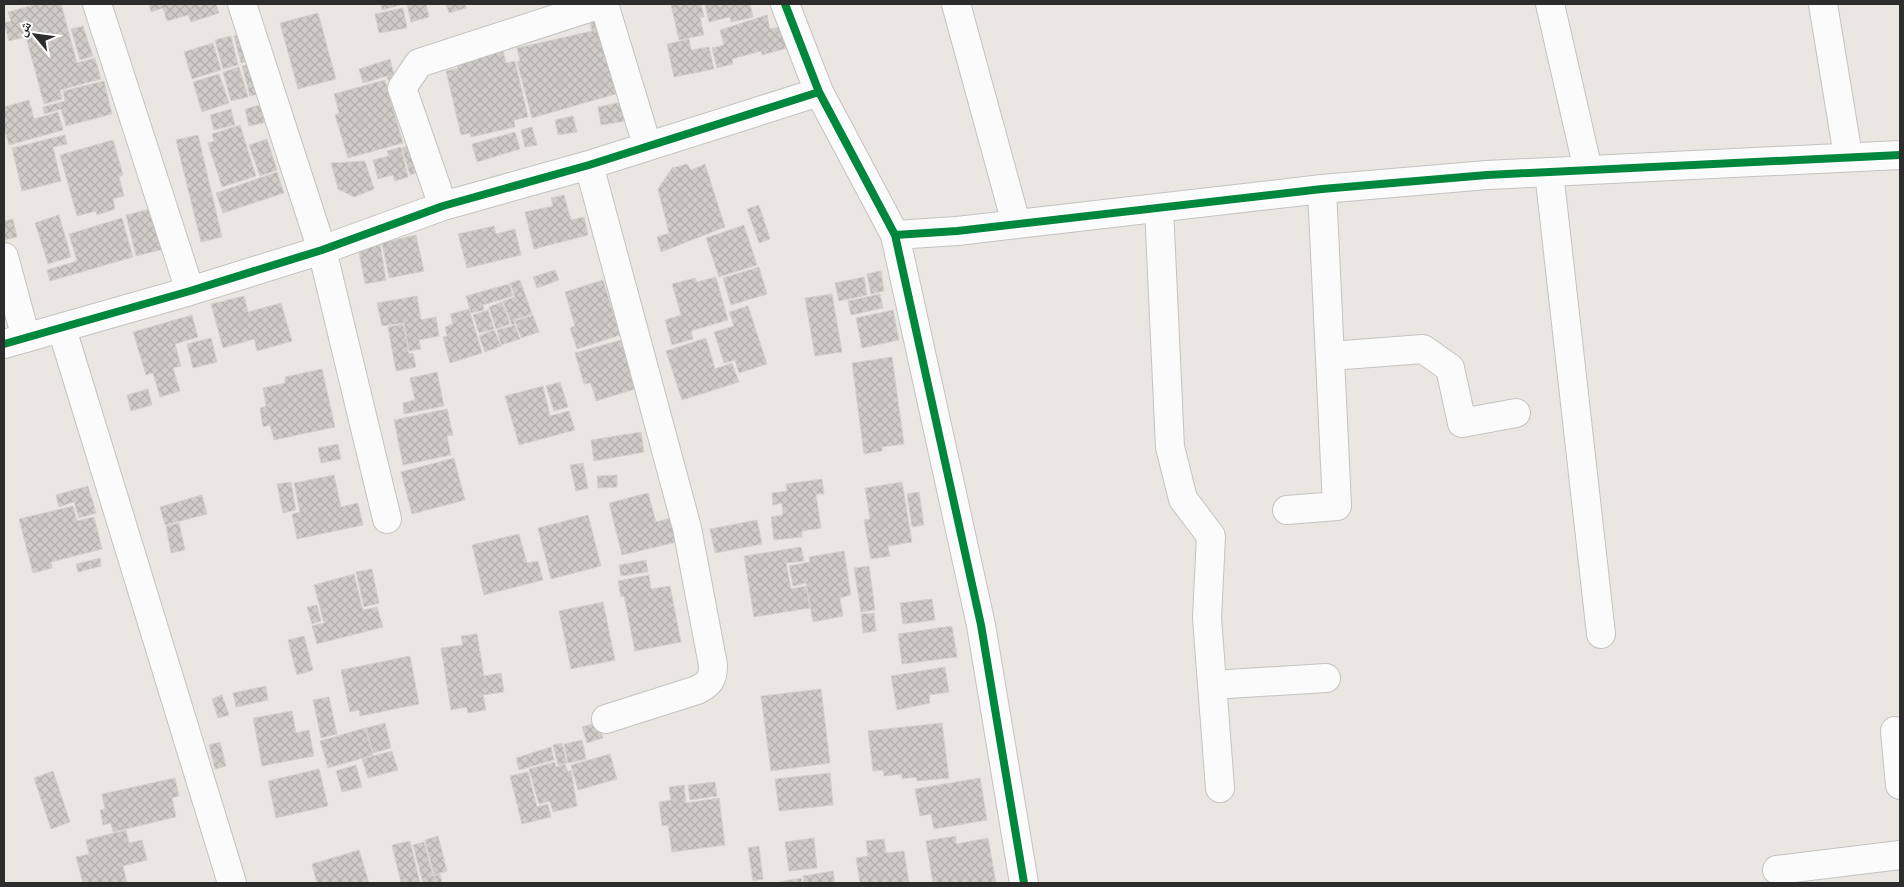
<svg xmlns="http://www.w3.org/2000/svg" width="1904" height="887" font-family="'Nunito Sans','Noto Naskh Arabic',sans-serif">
	<defs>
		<pattern id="building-cross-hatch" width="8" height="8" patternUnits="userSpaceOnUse" patternTransform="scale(1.25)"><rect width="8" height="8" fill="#cfccc8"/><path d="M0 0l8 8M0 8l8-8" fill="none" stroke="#b2afac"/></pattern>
	</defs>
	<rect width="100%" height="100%" fill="#eae6e2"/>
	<path fill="url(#building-cross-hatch)" stroke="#d5d2ce" d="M38,4H61L77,63L95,58L101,79L60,90L62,99L44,104L26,37L9,41L4,23L11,21L8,12Z
		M149,4H216L219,13L191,22L188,15L167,21L163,8L151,12Z
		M381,4H400V5L382,10Z
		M407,4H426L429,17L411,22Z
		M446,4H465L466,8L449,13Z
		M671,4H701L704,17H700L704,35L679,40Z
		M705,4H750L753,17L731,22L730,17L709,22Z
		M403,8L407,28L379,33L375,14Z
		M318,13L336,79L298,89L280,23Z
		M767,15L770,29L785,26L791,47L762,55L761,51L732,59L733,64L717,68L712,48L724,45L720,30Z
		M607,19L604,49L609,71L621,69L626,91L532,118L517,62L520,61L517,48L592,31L590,23Z
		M83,26L93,56L80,60L71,29Z
		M248,32L255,59L241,63L234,36Z
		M231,36L238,65L223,69L215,40Z
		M689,39L691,50L709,47L714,69L674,77L667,44Z
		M213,43L221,70L192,79L184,52Z
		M503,51L506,63L515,61L528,117L514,120L515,127L471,137L470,133L461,135L446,71L458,68L456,62Z
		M390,59L395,78L388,80L387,76L363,83L359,69Z
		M259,61L268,92L250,96L242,66Z
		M239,67L248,97L231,101L223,72Z
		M219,74L229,103L202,112L193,82Z
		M385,80L403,143L348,158L335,115L339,113L334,94Z
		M104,81L112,114L66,126L61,109L44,114L43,107L65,101L63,91Z
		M29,100L34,119L58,112L63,130L9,145L4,127V107Z
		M622,102L626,121L601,125L598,107Z
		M268,103L272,121L249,126L245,109Z
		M231,109L235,125L214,130L210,115Z
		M573,116L577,132L558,135L555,120Z
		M240,125L256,176L222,187L208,143L214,141L212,134Z
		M532,127L537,145L525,147L521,130Z
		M515,132L520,149L477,162L472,144Z
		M65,135L67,144L53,147L61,181L22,191L12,148Z
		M198,135L222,237L201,242L176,140Z
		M267,139L277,170L260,176L249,145Z
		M113,140L123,175L119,177L124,196L113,199L115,209L97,215L96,211L77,216L60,155Z
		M414,144L422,171L410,175L402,148Z
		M401,147L408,177L395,181L393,175L378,179L373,160L389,156L387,151Z
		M365,161L374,189L354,197L338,189L331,163Z
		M687,164L691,170L705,164L725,227L661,252L657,237L669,233L658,189L672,168Z
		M277,172L284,193L223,213L216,193Z
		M564,195L571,220L584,217L588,235L534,249L525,212L553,206L551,198Z
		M759,205L770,239L759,243L747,209Z
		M158,207L168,248L136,256L126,215Z
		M59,215L71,257L48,264L35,223Z
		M122,218L133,257L50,281L47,270L77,261L69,234Z
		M13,219L17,237L4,240V221Z
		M744,225L757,265L719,277L706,238Z
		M494,226L496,234L515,229L521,255L467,268L458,234Z
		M416,235L424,271L389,278L382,243Z
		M380,243L386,280L365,284L358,247Z
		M759,267L767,294L731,305L723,278Z
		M555,270L559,280L537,288L533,277Z
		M881,271L884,291L871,294L867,274Z
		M716,277L728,320L691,331L693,339L672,345L665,320L681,315L672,284L695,278L697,282Z
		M864,277L867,295L839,301L835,283Z
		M520,280L532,314L514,320L515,324L512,325L503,301L515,297L510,283Z
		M603,280L620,335L577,349L570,328L575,326L565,292Z
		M509,284L513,296L483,305L484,310L471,313L466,296Z
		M832,294L842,352L815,356L805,298Z
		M880,294L883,308L851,315L848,301Z
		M244,296L248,312L281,303L292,341L257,351L254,339L223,348L211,304Z
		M417,296L421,320L436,317L439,336L419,340L421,349L409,351L404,323L382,326L377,303Z
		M502,302L510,324L496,329L489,307Z
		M748,306L767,364L739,373L735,360L724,363L714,332L734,326L729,312Z
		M469,309L482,353L450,363L443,337L447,336L445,327L453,324L450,314Z
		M488,310L494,329L479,333L473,315Z
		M893,310L899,340L862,348L856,318Z
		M192,315L198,337L175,344L181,366L173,368L180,391L160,397L153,373L146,375L133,332Z
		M533,315L539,332L521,338L515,321Z
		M403,324L409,354L413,353L416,367L396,371L388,327Z
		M515,325L520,339L501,345L497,330Z
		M494,330L501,346L485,352L479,336Z
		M211,338L217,362L193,368L187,344Z
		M706,338L715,369L732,363L739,382L682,400L666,351Z
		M621,340L635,389L596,401L591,383L584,384L575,353Z
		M892,357L904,444L882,447V451L864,454L852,363Z
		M322,369L335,427L274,440L270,425L263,427L260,408L266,406L263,388L285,383V377Z
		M437,372L444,406L404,414L403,403L415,400L410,378Z
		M560,382L568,407L554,411L546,386Z
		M543,386L550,416L569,411L575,430L519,445L505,396Z
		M148,389L152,405L131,411L127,395Z
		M447,409L453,435L447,436L451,455L403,465L394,420Z
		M641,432L644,452L594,461L591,440Z
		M338,444L341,459L321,463L318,448Z
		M454,458L465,500L412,514L401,472Z
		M583,463L588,488L576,491L570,465Z
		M334,475L341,507L358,503L363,525L297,539L292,514L300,512L294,483Z
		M617,475V487L598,488L597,476Z
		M822,479L824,494H816L821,528L802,531V537L774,540L771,517L783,515L782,503L773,505L772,493L787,491L786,484Z
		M291,482L296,510L283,513L277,484Z
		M902,482L912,542L888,546L890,556L871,559L864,520L870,519L865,488Z
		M88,486L96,513L79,518L74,502L59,507L56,495Z
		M919,492L924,525L912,527L907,494Z
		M648,493L656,522L671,518L677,542L622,555L609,503Z
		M202,495L207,514L165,525L160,507Z
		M73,506L77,521L94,517L102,549L51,562L52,568L33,573L19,519Z
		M588,515L601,566L551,579L538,528Z
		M757,520L762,544L715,553L710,529Z
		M179,523L185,550L171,553L166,526Z
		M519,534L527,563L538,561L543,580L484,595L472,545Z
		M801,547L804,561L786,563L791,589L806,586L810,608L754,617L744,556Z
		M844,551L851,595L840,598L843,616L813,622L806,583L793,586L789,566L810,562L809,557Z
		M100,558L101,566L78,572L76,564Z
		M646,560L648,572L621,576L619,565Z
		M869,566L875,610L861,612L854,568Z
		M372,569L379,603L364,607L356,572Z
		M354,574L363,610L377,607L383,627L317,644L312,626L324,623L314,585Z
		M649,575L651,589L670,586L681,642L635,651L624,596L621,597L618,581Z
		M932,599L935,620L903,624L900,603Z
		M603,602L615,660L571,669L559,611Z
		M317,605L321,621L312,624L307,607Z
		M874,613L876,631L863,633L861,614Z
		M952,626L957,657L902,664L898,634Z
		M477,634L484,676L501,673L504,692L483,695L486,710L468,713L466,707L451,710L441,648L463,645L461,636Z
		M304,636L313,670L297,675L288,640Z
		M410,656L419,704L360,716L359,710L350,712L341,670Z
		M945,667L949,692L929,695L930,703L897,710L891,676Z
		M266,686L268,700L236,707L233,693Z
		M821,689L830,763L771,771L761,696Z
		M222,695L229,715L218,718L212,699Z
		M329,697L337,734L321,738L313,700Z
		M292,711L296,733L309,730L314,756L262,766L253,718Z
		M599,722L603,738L587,743L582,727Z
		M385,723L391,748L373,753L366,728Z
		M942,723L949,778L917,781L916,777L902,779V774L884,776L883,770L873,771L868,731Z
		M365,728L373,755L328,768L320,741Z
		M582,740L586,759L568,763L564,744Z
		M220,742L226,766L215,769L209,745Z
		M562,743L567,763L558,765L553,745Z
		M551,747L554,760L519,770L516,758Z
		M392,751L398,770L368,778L362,759Z
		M610,754L617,779L578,790L571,765Z
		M555,762L556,767L565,764L568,772L571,770L577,806L553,812L550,801L539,804L529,769Z
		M356,765L362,787L342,792L336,771Z
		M319,769L328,806L276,818L268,781Z
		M53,771L70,822L51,829L34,778Z
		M528,772L537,807L548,804L551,817L522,824L510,776Z
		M830,773L833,805L779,811L775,779Z
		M175,778L179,796L172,798L176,817L113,832L111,823L103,825L100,810L105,809L102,794Z
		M980,778L987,820L934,829L931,814L920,816L915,789Z
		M715,782L717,796L690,800L688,785Z
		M684,785L686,803L719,798L725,845L672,852L668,825L662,826L659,802L671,800L669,787Z
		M126,830L129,843L142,840L147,860L123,866L127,883H83L76,857L89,854L86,840Z
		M438,836L447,871L434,875L425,840Z
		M956,836V844L988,838L996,883H933L926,841Z
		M814,838L817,868L789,871L785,842Z
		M884,839L886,853L904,851L909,883H860L856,858L868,856L866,841Z
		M410,841L420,883H401L392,845Z
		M424,842L433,876L440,874L442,883H423L413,845Z
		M759,846L763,879L753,881L748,848Z
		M359,850L369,883H317L312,864Z
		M833,871L835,883H804L803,876Z
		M801,878L802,883H779V882Z"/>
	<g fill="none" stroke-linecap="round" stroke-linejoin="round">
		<g stroke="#c4c3c3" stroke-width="30">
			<path id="minor" d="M97,4L190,291
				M242,4L322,250L387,519
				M604,4L647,145
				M785,4L819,92L895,235L981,625L1024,883
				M956,4L1016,223
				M1550,4L1588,170
				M1823,4L1848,156
				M589,165L687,528L713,665C713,680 709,684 697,690L606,719
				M1549,172L1601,634
				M443,206L402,88L419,63L601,4
				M1159,208L1170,447L1183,499L1211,536L1207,618L1220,788
				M895,235L957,231L1322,189L1487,175L1900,155
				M4,257L26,338
				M62,329L232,883
				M4,344L190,291L322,250L443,206L589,165L819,92
				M1331,356L1423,349L1450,368L1462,423L1516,413
				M1287,510L1337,506L1322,189
				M1212,685L1326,678
				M1895,731L1900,785
				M1777,870L1900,855"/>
		</g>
		<use href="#minor" stroke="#fcfbfb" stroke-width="28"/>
		<g stroke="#fff" stroke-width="11">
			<path id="cycleway" d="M785,4L819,92L895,235L981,625L1024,883
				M895,235L957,231L1322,189L1487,175L1900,155
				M4,344L190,291L322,250L443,206L589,165L819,92"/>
		</g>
		<use href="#cycleway" stroke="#00873e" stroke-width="8"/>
	</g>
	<rect width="1904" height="887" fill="none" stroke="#2c2c2c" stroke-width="10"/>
	<g transform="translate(35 35) rotate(299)" stroke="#ffffff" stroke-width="4" paint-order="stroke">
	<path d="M0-4L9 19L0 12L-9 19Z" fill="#2c2c2c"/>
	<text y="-8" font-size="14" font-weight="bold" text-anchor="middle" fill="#2c2c2c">ش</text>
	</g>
</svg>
